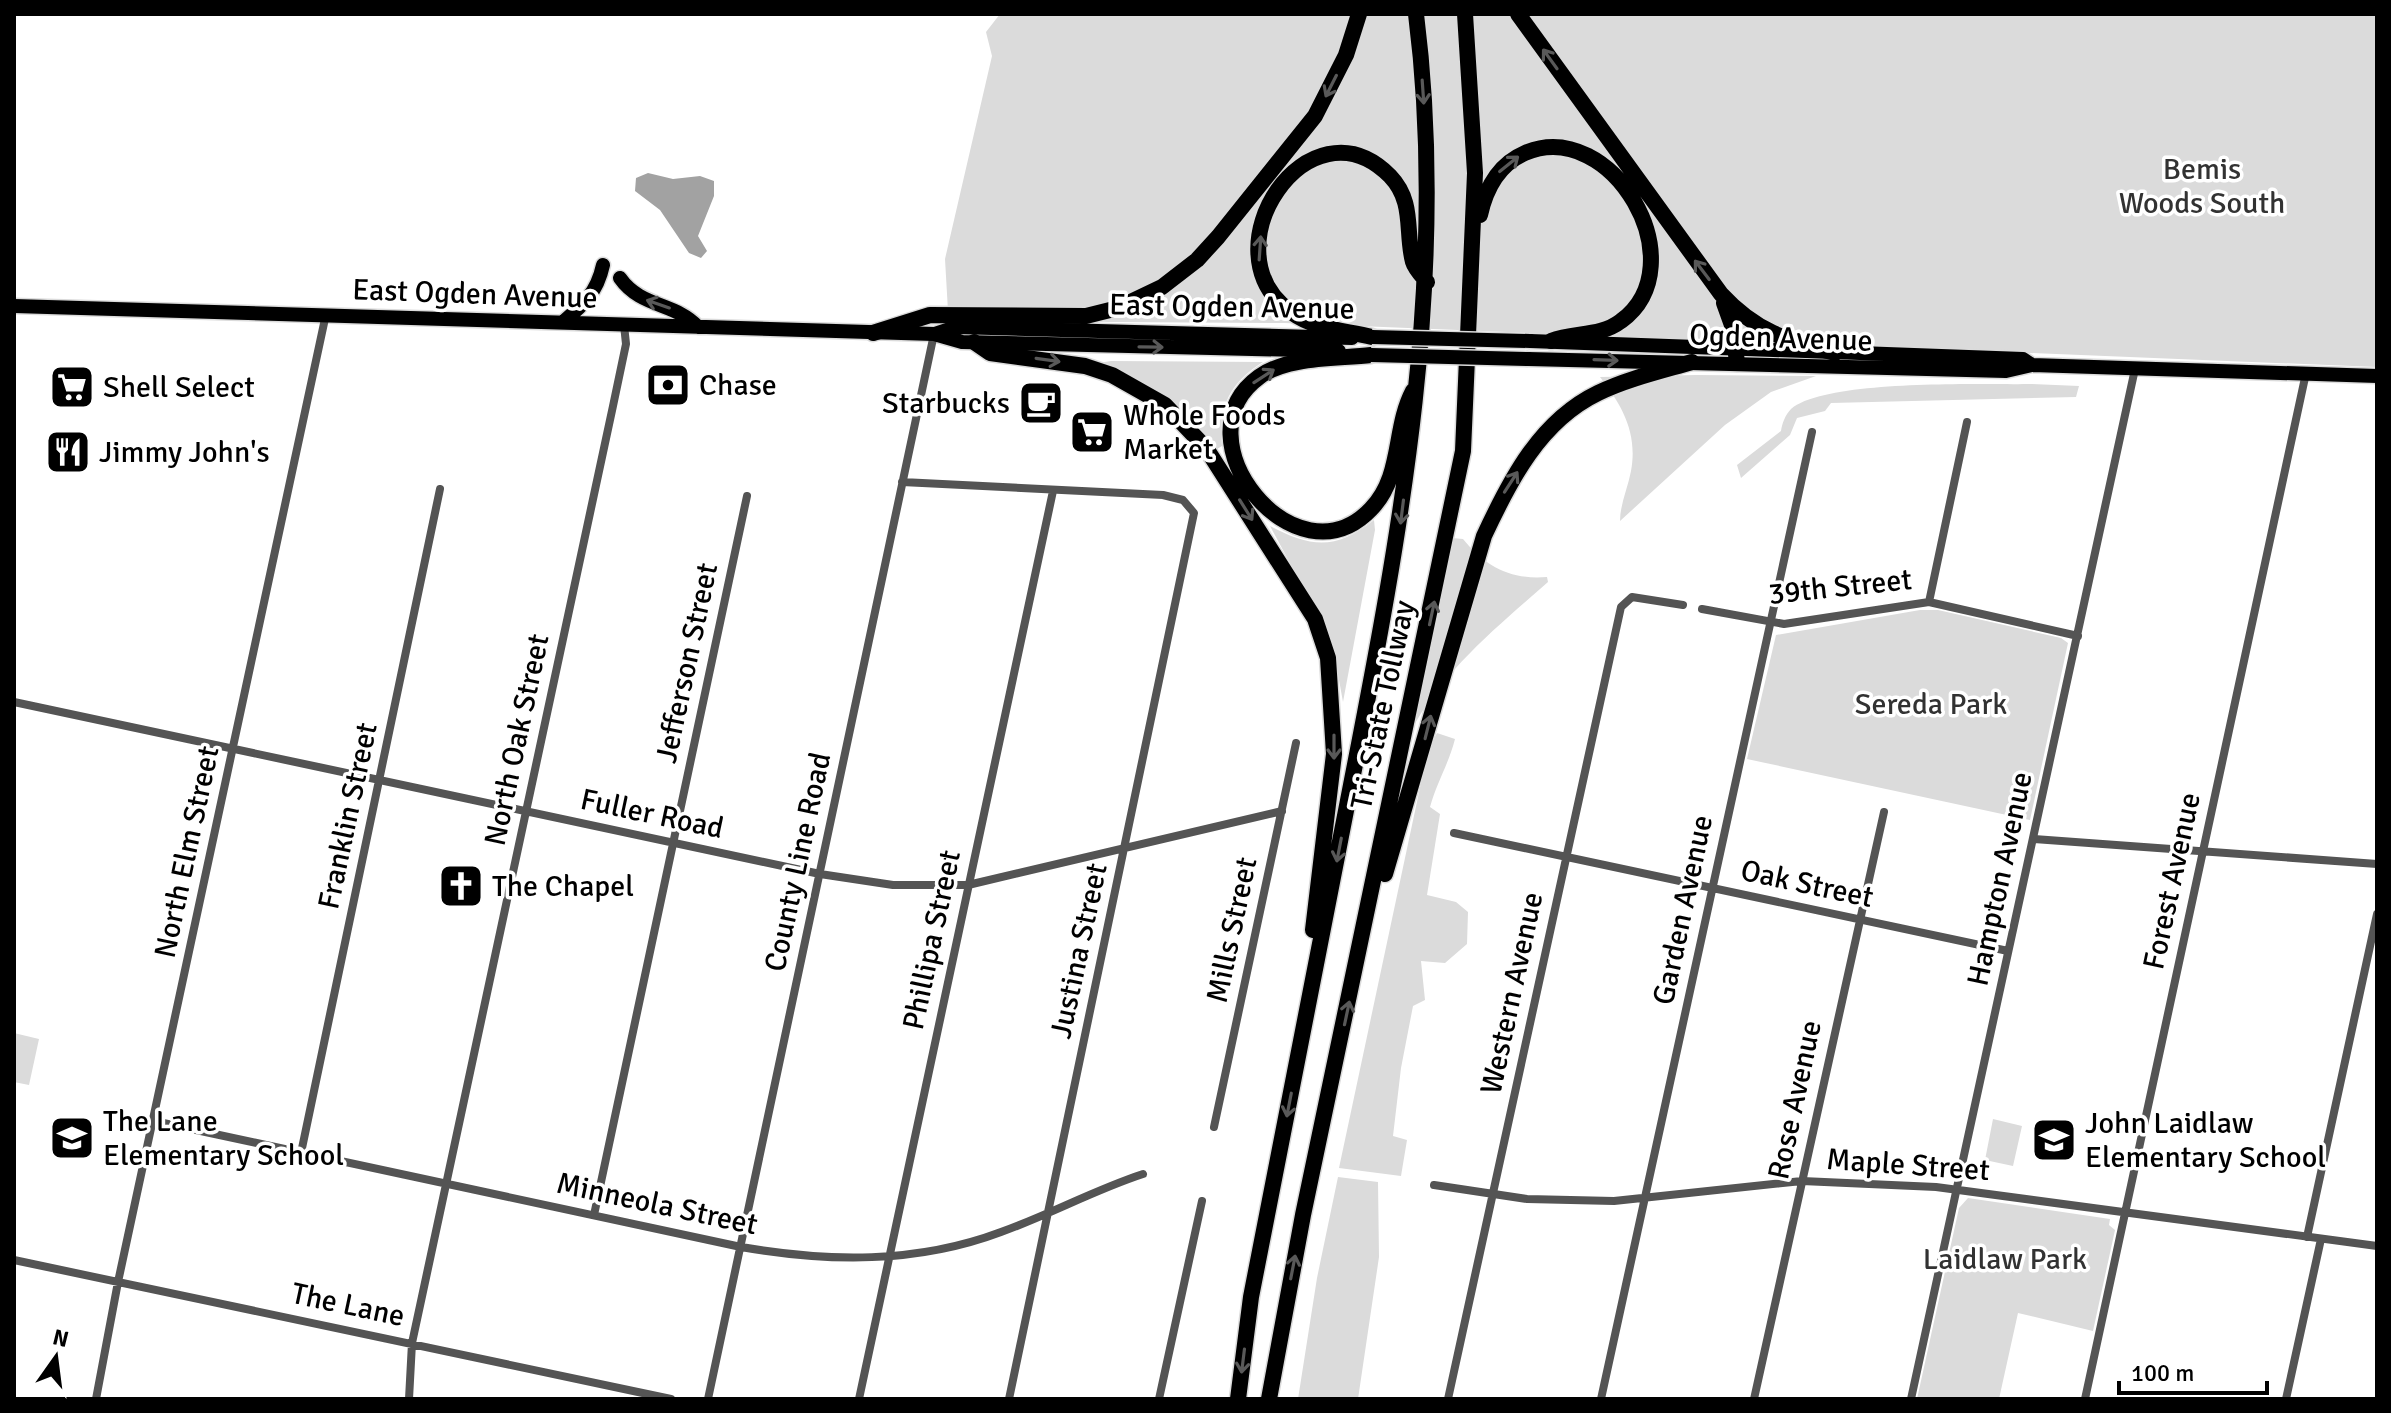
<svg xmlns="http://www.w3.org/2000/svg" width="2391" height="1413" font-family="Signika,sans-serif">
	<rect width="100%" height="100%" fill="#fff"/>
	<path fill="#dbdbdb" d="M1000,14H2377V367L1284,323L1107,322L948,311L945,259L992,56L986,32Z
		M1111,361L1263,362C1229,383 1218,408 1222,446L1217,449C1181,404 1152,384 1099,363Z
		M1696,375L1816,376L1771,392L1725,425L1620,521C1620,504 1628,488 1631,471C1638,433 1622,405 1600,377Z
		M2032,384L2079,386L2076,397L1831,403L1825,411L1797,418L1790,435L1741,478L1737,465L1781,431C1782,424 1785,415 1791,409C1827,379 1982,385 2032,384Z
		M1374,520L1375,530L1343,702L1332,641L1270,526C1312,548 1336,550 1374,520Z
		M1452,538L1463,539C1486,567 1511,580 1547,577L1548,582C1496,628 1442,671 1410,733Z
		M1920,610H1938L2061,638L2068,643L2030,820L1747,759L1776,635Z
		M1437,733L1455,739C1449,763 1437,782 1430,807L1440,814L1427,895L1456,902L1468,912L1467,944L1445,963L1421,961L1425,1000L1413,1006L1401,1068L1393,1136L1407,1140L1401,1176L1339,1168L1428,750Z
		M14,1033L39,1039L29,1085L14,1082Z
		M1993,1119L2022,1126L2013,1166L1985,1160Z
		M1338,1177L1378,1182L1379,1257L1358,1399H1298L1317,1278Z
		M1968,1198L2110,1219L2109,1225L2115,1230L2093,1331L2018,1313L1999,1399H1917L1959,1208Z"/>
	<path fill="#a2a2a2" d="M648,173L673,179L700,176L714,181V196L698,236L707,251L701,258L689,253L660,210L635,191L636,178Z"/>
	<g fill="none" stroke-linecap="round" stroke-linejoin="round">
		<g stroke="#dbdbdb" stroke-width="17">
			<path id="primary" d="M620,278C641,308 675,302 698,327
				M14,306L934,334L962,342L1339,351
				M563,322C583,305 597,293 603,265
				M935,334L956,327L1352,338
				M1530,341L2023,359L2032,365
				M1528,359L2006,371L2032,365L2377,376"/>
		</g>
		<g stroke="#dbdbdb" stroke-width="19">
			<path id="motorway" d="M1518,14L1721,294C1756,332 1786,340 1835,353
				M1480,215C1486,188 1499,164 1525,153C1612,116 1698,265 1621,321C1600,337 1575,332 1551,341
				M1724,303L1733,328L1737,363
				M873,333L930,315L1086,316L1118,308L1162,287L1197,260L1218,237L1315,116L1346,55L1359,14
				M1372,337C1344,330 1316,330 1291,312C1204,251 1309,94 1390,176C1415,202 1405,232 1413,262C1415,269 1423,277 1427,282
				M974,342L990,353L1085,366L1112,375L1165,405L1206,448L1315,619L1328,658L1334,754L1313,930
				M1371,355C1338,359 1287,356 1259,377C1175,438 1296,588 1371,509C1403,476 1393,429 1413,391
				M1385,874L1484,536C1510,480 1540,421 1598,393C1627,379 1661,371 1692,362
				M1238,1399L1251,1297C1285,1127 1318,956 1351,785C1401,530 1449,274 1416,14
				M1269,1399L1303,1215L1463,451L1475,173L1465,14"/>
		</g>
		<path stroke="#545454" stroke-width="8" d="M902,482L1163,495L1183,500L1194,513L1009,1399
			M1929,602L1967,422
			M1702,609L1784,624L1929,602L2078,636
			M14,702L820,874L893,885H968L1282,811
			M1454,833L2008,951
			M2034,839L2377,864
			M154,1121L741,1247C828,1262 916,1264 1001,1232C1049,1215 1094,1190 1143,1174
			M1214,1127L1296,743
			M301,1153L440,489
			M1434,1185L1527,1199L1614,1201L1802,1181L1936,1187L2377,1246
			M594,1215L747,496
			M2307,1237L2377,914
			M14,1260L671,1399
			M96,1399L118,1282L326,314
			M409,1399L412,1343L613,406L626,344L624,325
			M708,1399L934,334
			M859,1399L1053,491
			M1159,1399L1202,1201
			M1448,1399L1621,607L1632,597L1683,605
			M1601,1399L1812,432
			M1754,1399L1884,812
			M1911,1399L2135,369
			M2085,1399L2306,373
			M2286,1399L2321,1239"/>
		<use href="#primary" stroke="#000" stroke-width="14"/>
		<use href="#motorway" stroke="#000" stroke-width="16"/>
		<g stroke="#dbdbdb" stroke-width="17" stroke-linecap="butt">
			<path id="primary-bridge" d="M1372,337L1530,341
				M1371,355L1528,359"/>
		</g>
		<use href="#primary-bridge" stroke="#000" stroke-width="14"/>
	</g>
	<defs><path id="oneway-shaft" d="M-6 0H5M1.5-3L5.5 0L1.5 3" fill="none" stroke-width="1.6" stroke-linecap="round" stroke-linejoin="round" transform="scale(2)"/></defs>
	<g stroke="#595959">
		<use href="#oneway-shaft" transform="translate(1550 59) rotate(-126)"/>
		<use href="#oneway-shaft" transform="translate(1331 86) rotate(117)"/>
		<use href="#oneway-shaft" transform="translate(1423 92) rotate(86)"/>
		<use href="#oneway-shaft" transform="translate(1509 164) rotate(-39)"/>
		<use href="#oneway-shaft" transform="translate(1260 248) rotate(-86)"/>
		<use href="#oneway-shaft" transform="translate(1702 270) rotate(-127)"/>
		<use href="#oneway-shaft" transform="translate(658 304) rotate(-161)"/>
		<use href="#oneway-shaft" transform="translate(1151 347) rotate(1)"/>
		<use href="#oneway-shaft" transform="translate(1048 360) rotate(8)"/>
		<use href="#oneway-shaft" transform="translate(1606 360) rotate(2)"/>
		<use href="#oneway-shaft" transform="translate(1264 376) rotate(-33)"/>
		<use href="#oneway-shaft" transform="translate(1511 482) rotate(-57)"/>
		<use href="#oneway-shaft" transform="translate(1246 510) rotate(58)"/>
		<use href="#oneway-shaft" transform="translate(1402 512) rotate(97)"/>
		<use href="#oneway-shaft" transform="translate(1432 613) rotate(-78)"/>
		<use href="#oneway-shaft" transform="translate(1428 727) rotate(-76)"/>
		<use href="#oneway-shaft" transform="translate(1334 747) rotate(90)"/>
		<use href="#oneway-shaft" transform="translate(1339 850) rotate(101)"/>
		<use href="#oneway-shaft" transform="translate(1347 1013) rotate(-78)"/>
		<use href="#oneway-shaft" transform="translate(1289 1105) rotate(101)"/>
		<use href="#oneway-shaft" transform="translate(1293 1267) rotate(-79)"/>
		<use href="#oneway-shaft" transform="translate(1243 1361) rotate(97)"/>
	</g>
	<defs>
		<g id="bank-square" transform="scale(2.3)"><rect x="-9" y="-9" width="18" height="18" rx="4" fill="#000" stroke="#fff"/><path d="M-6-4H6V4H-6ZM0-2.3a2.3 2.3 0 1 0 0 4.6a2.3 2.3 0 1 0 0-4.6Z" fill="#fff"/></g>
		<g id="supermarket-square" transform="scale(2.3)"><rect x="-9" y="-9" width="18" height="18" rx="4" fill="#000" stroke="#fff"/><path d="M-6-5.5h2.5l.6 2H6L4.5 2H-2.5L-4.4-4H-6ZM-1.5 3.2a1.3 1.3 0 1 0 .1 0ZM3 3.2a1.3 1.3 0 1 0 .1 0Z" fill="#fff"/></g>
		<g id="cafe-square" transform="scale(2.3)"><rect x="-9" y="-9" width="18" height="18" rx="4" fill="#000" stroke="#fff"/><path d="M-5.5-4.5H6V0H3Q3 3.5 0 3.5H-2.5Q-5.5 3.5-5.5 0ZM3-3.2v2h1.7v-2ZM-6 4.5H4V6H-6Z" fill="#fff"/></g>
		<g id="restaurant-square" transform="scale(2.3)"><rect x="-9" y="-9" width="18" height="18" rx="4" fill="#000" stroke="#fff"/><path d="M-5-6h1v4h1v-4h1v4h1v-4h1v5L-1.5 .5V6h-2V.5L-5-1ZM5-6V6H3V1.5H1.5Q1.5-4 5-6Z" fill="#fff"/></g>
		<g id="church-square" transform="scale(2.3)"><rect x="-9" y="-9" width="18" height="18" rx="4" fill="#000" stroke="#fff"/><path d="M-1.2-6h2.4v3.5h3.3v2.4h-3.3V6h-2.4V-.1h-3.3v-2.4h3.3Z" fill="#fff"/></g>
		<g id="school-square" transform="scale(2.3)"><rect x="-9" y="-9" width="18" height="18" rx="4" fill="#000" stroke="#fff"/><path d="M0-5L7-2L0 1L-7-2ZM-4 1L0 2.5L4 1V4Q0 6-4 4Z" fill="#fff"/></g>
	</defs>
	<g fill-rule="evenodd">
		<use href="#bank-square" x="668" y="385"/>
		<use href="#supermarket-square" x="72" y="387"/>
		<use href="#cafe-square" x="1041" y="403"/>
		<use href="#supermarket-square" x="1092" y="432"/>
		<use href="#restaurant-square" x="68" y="452"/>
		<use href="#church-square" x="461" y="886"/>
		<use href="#school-square" x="72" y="1138"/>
		<use href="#school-square" x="2054" y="1140"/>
	</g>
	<g text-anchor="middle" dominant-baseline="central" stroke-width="7" stroke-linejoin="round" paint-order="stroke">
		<g font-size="30" fill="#323232" stroke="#fff">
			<text x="2202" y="169">Bemis<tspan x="2202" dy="34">Woods South</tspan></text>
			<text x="1931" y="704">Sereda Park</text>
			<text x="2005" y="1259">Laidlaw Park</text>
		</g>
		<g font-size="30" fill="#000" stroke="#fff">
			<text transform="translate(475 294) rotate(2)">East Ogden Avenue</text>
			<text transform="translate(1232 307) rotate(1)">East Ogden Avenue</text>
			<text transform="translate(1781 338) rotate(2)">Ogden Avenue</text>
			<text transform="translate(1840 587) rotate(-6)">39th Street</text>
			<text transform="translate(687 663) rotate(-78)">Jefferson Street</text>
			<text transform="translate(1383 705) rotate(-78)">Tri-State Tollway</text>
			<text transform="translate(517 740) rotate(-78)">North Oak Street</text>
			<text transform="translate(652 814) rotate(12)">Fuller Road</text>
			<text transform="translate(348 816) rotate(-78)">Franklin Street</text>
			<text transform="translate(187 852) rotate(-78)">North Elm Street</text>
			<text transform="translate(798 862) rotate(-78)">County Line Road</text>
			<text transform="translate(2000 879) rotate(-78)">Hampton Avenue</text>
			<text transform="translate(2172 881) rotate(-78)">Forest Avenue</text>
			<text transform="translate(1807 884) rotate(12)">Oak Street</text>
			<text transform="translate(1683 910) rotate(-78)">Garden Avenue</text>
			<text transform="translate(1232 930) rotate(-78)">Mills Street</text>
			<text transform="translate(932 940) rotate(-78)">Phillipa Street</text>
			<text transform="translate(1079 951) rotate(-78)">Justina Street</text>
			<text transform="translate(1512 993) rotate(-78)">Western Avenue</text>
			<text transform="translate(1795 1100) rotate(-78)">Rose Avenue</text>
			<text transform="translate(1908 1165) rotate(4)">Maple Street</text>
			<text transform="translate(657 1204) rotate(12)">Minneola Street</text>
			<text transform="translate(348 1305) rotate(12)">The Lane</text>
		</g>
		<g font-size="30" fill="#000" stroke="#fff" text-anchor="start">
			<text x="699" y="385">Chase</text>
			<text x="103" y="387">Shell Select</text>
			<text x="1010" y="403" text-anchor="end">Starbucks</text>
			<text x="1123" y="415">Whole Foods<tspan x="1123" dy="34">Market</tspan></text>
			<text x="99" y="452">Jimmy John's</text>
			<text x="492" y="886">The Chapel</text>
			<text x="103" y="1121">The Lane<tspan x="103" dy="34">Elementary School</tspan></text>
			<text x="2085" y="1123">John Laidlaw<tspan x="2085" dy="34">Elementary School</tspan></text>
		</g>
	</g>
	<rect width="2391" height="1413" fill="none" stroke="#000000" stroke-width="32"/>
	<g transform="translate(56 1357) rotate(14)" stroke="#ffffff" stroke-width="6" paint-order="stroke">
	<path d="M0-6L14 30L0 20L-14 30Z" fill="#000000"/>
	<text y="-12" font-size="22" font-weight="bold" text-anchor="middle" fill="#000000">N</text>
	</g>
	<path d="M2119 1381v12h148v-12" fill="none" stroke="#000000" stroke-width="4"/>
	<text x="2131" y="1381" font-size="24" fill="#000000" stroke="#ffffff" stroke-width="6" paint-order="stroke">100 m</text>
</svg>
